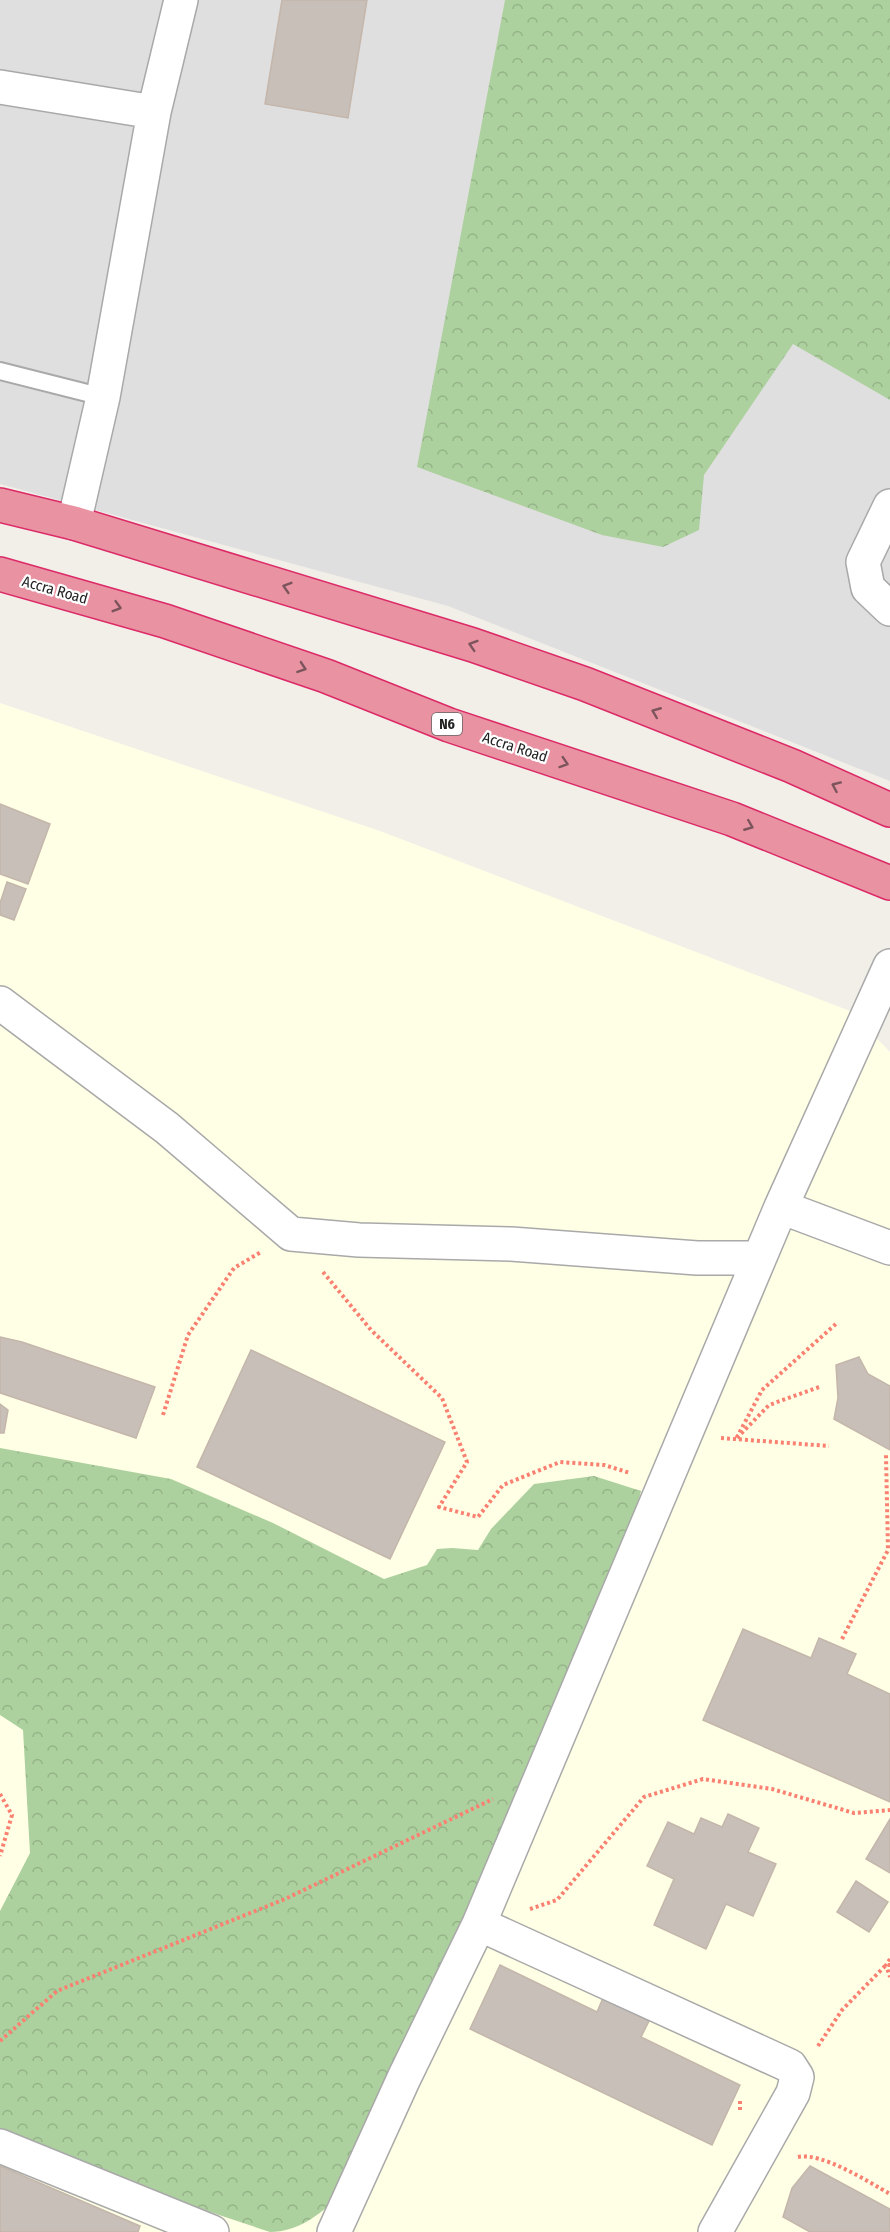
<svg xmlns="http://www.w3.org/2000/svg" width="890" height="2232" font-family="'Fira Sans Condensed',sans-serif">
	<defs>
		<pattern id="forest-crowns" width="20" height="18" patternUnits="userSpaceOnUse" patternTransform="scale(1.5)"><rect width="20" height="18" fill="#add19e"/><path d="M2 6a3 3 0 1 1 6 0M12 15a3 3 0 1 1 6 0" fill="none" stroke="#95b388"/></pattern>
	</defs>
	<rect width="100%" height="100%" fill="#f2efe9"/>
	<path fill="#e0dfdf" d="M0,0H890V781L448,606L0,484Z"/>
	<path fill="#ffffe5" d="M0,703L380,831L850,1011L890,1052V2232H0Z"/>
	<path fill="url(#forest-crowns)" d="M505,0H890V400L793,344L704,475L699,530L663,547L602,535L417,467Z
		M0,1448L171,1479L273,1523L384,1579L427,1565L437,1549L452,1548L478,1550L491,1529L534,1484L594,1476L641,1491L633,1525L546,1738L338,2198C318,2215 298,2232 270,2232L180,2202L0,2131V1911L30,1853L23,1730L0,1715Z"/>
	<path fill="#c7bfb8" stroke="#c4b6ab" stroke-width="1.5" d="M282,0H367L348,118L265,104Z
		M0,804L50,824L28,884L0,874Z
		M7,882L26,889L14,920L0,915V903Z
		M0,1337L22,1342L155,1387L136,1438L0,1393Z
		M251,1350L445,1442L390,1559L197,1467Z
		M859,1357L868,1374L890,1386V1450L834,1419L838,1398L836,1365Z
		M0,1404L8,1410L4,1433H0Z
		M743,1629L811,1658L819,1638L856,1654L847,1674L890,1694V1802L703,1720Z
		M728,1814L759,1828L748,1852L776,1864L753,1916L726,1904L706,1949L654,1925L674,1879L647,1866L668,1822L694,1834L701,1818L722,1827Z
		M890,1819V1873L866,1859Z
		M856,1881L888,1902L869,1932L837,1912Z
		M500,1965L597,2012L603,1998L649,2021L641,2037L740,2085L712,2145L470,2029Z
		M0,2166L140,2226L138,2232H0Z
		M810,2166L890,2209V2232H810L783,2217L792,2188Z"/>
	<g fill="none" stroke-linecap="round" stroke-linejoin="round">
		<g stroke="#a9a9a9" stroke-width="20">
			<path id="lane" d="M0,371L103,397"/>
		</g>
		<g stroke="#a9a9a9" stroke-width="36">
			<path id="street" d="M0,87L154,112
				M890,506L863,562L868,588L890,609
				M74,523L103,397L154,112L181,0
				M0,1003L167,1128L291,1234L359,1240L511,1244L697,1258H759
				M781,1207L890,1248
				M479,1924L790,2066L797,2077L793,2093L715,2232
				M0,2146L212,2232
				M334,2232L404,2078L479,1924L781,1207L890,966"/>
		</g>
		<g stroke="#dc2a67" stroke-width="36">
			<path id="highway" d="M0,505L74,523L473,645L585,684L792,766L890,810
				M0,574L165,621L326,676L449,725L732,819L890,883"/>
		</g>
		<path stroke="#fa8072" stroke-width="4" stroke-dasharray="3 3" stroke-linecap="butt" d="M323,1272L371,1330L442,1398L467,1462L439,1507L478,1517L503,1485L560,1462L604,1465L630,1473
			M819,1387L769,1405L736,1439L762,1390L837,1323
			M163,1415L188,1335L234,1268L261,1252
			M721,1438L829,1446
			M842,1639L888,1550L886,1455
			M0,1794L12,1815L0,1856
			M530,1909L557,1900L644,1797L703,1779L772,1789L854,1813L890,1810
			M890,1959L886,1965L890,1977
			M0,2041L57,1991L285,1899L493,1799
			M818,2046L842,2010L886,1965H890
			M740,2101V2112
			M798,2157C822,2152 869,2182 890,2194"/>
		<use href="#lane" stroke="#fff" stroke-width="16"/>
		<use href="#street" stroke="#fff" stroke-width="33"/>
		<use href="#highway" stroke="#e892a2" stroke-width="33"/>
	</g>
	<defs><path id="oneway-chevron" d="M-2-3.5L2.5 0L-2 3.5" fill="none" stroke-width="1.6" stroke-linecap="round" stroke-linejoin="round" transform="scale(1.5)"/></defs>
	<g stroke="#7b545c">
		<use href="#oneway-chevron" transform="translate(287 587) rotate(-163)"/>
		<use href="#oneway-chevron" transform="translate(117 607) rotate(16)"/>
		<use href="#oneway-chevron" transform="translate(473 645) rotate(-162)"/>
		<use href="#oneway-chevron" transform="translate(302 668) rotate(19)"/>
		<use href="#oneway-chevron" transform="translate(656 712) rotate(-158)"/>
		<use href="#oneway-chevron" transform="translate(564 763) rotate(18)"/>
		<use href="#oneway-chevron" transform="translate(836 786) rotate(-156)"/>
		<use href="#oneway-chevron" transform="translate(749 826) rotate(22)"/>
	</g>
	<g text-anchor="middle" dominant-baseline="central" stroke-width="4.5" stroke-linejoin="round" paint-order="stroke">
		<rect fill="#fff" stroke="#646464" stroke-width="1.5" x="432" y="713" width="30" height="22" rx="4.5"/>
		<g font-size="14" font-weight="bold" fill="#222">
			<text x="447" y="724">N6</text>
		</g>
		<g font-size="15" fill="#222" stroke="#fff">
			<text transform="translate(55 590) rotate(16)">Accra Road</text>
			<text transform="translate(515 747) rotate(18)">Accra Road</text>
		</g>
	</g>
</svg>
